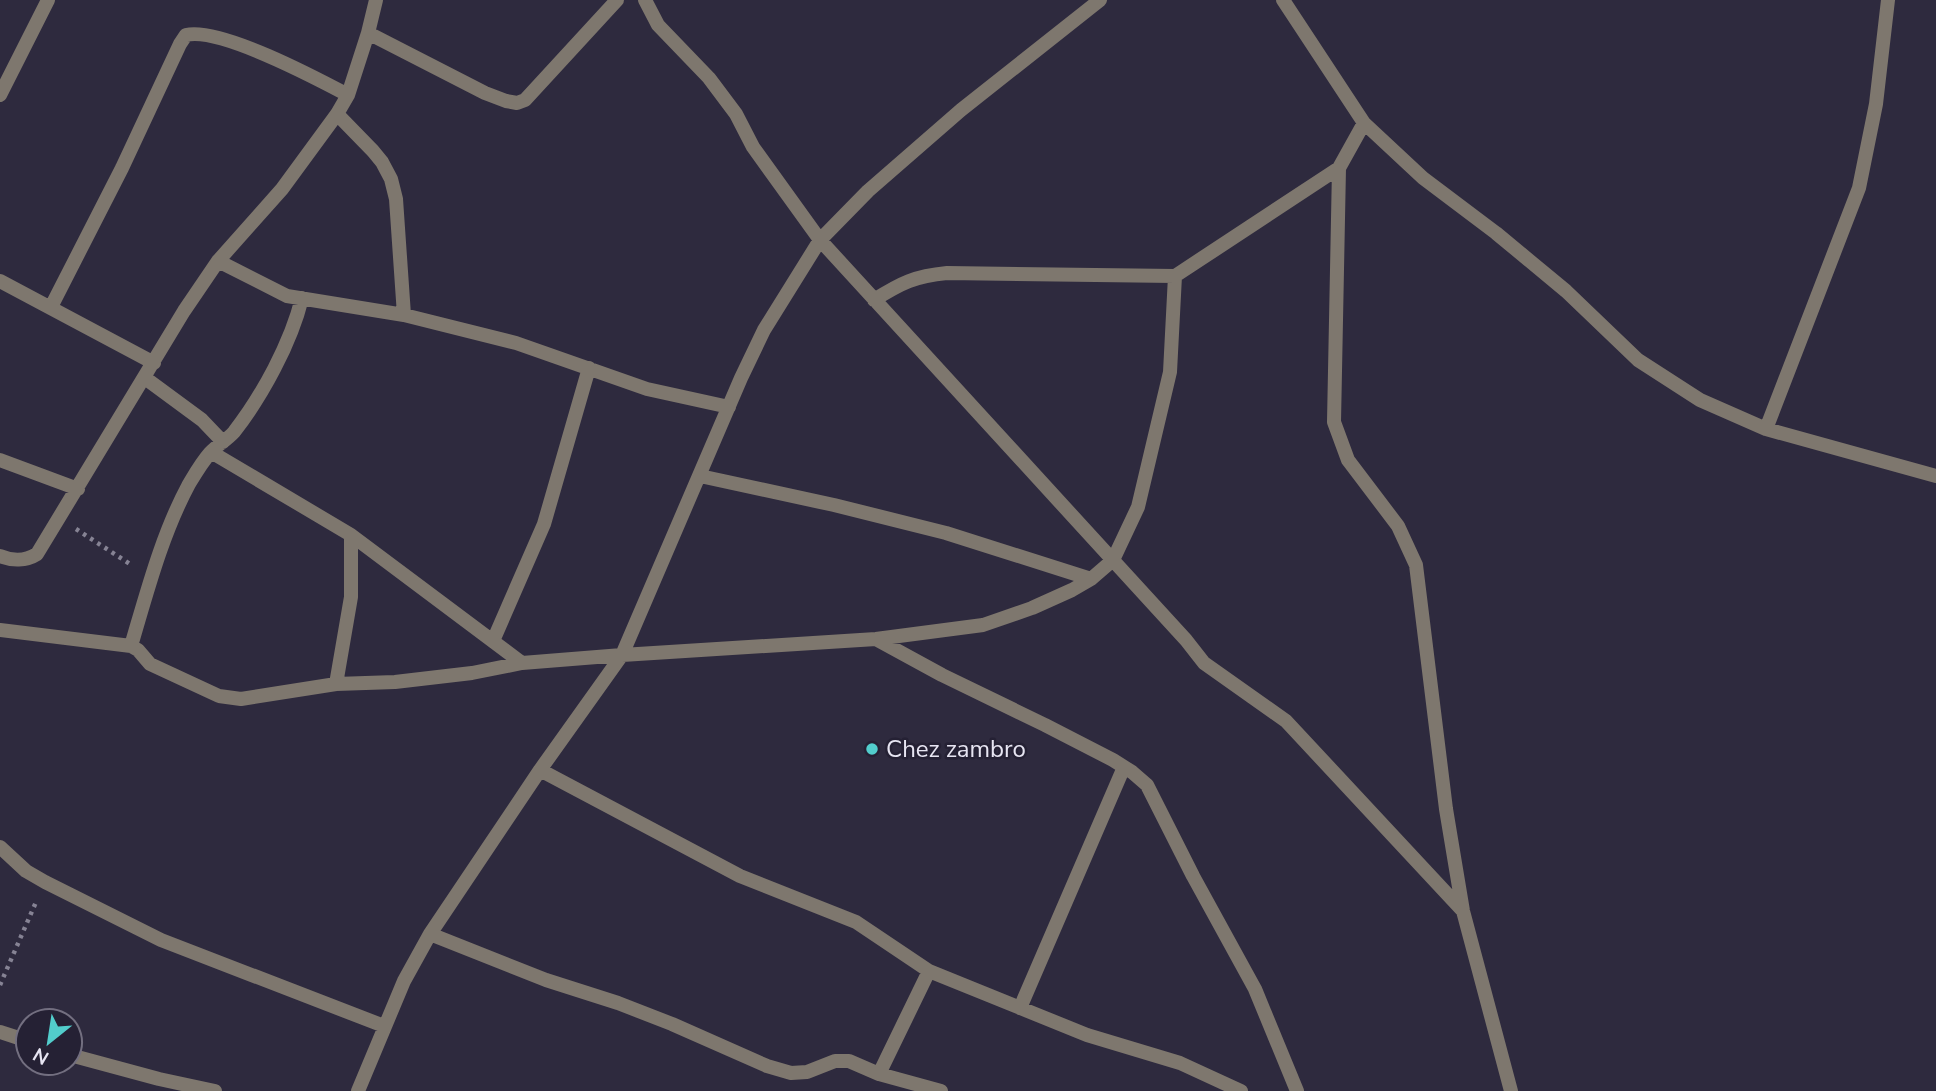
<svg xmlns="http://www.w3.org/2000/svg" width="1936" height="1091" font-family="'Nunito Sans',sans-serif">
	<rect width="100%" height="100%" fill="#2e2a3e"/>
	<g fill="none" stroke-linecap="round" stroke-linejoin="round">
		<path stroke="#868394" stroke-width="4.5" stroke-dasharray="3.5 5" stroke-linecap="butt" d="M76,529L130,564
			M0,985L36,902"/>
		<path stroke="#7e776e" stroke-width="14" d="M645,0L658,25L709,78L736,114L753,147L820,240L1186,640L1204,663L1286,721L1463,911
			M1283,0L1364,123L1423,178L1496,233L1566,291L1638,360L1700,400L1766,429L1936,476
			M368,33L485,93L506,101L517,103L525,100L617,0
			M0,95L48,0
			M337,114L373,151L382,162L391,179L396,199L404,315
			M1364,123L1339,168L1334,422L1348,460L1398,526L1416,565L1446,809L1463,911L1511,1091
			M218,261L287,296L404,315L516,343L647,389L729,407
			M0,281L154,363
			M874,300C901,283 915,276 947,273L1175,276L1339,168
			M51,307L122,168L180,44L186,35C220,27 316,78 348,95
			M145,378L202,420L223,442
			M1766,429L1859,188L1876,104L1888,0
			M211,452L351,535L522,663
			M0,460L78,489
			M700,476L834,505L946,533L1091,579
			M0,556C12,561 26,561 37,554L184,311L218,261L282,189L337,114L348,95L368,33L376,0
			M0,630L131,646L138,650L150,664L219,696L241,699L336,684L395,682L472,673L522,663L622,655L876,639L983,625L1032,608L1072,590L1091,579L1113,560L1138,507L1170,372L1175,276
			M876,639L942,675L1045,725L1113,760L1132,772L1147,785L1193,876L1255,989L1297,1091
			M493,641L544,524L589,368
			M131,646C147,592 162,534 189,484C195,474 202,462 210,453C217,445 227,440 234,432C262,396 291,343 302,298
			M336,684L351,597V535
			M540,770L740,876L856,922L929,971L1087,1035L1180,1063L1241,1091
			M0,847L26,871L45,882L161,940L384,1026
			M430,934L546,980L618,1003L672,1024L767,1066L791,1073L807,1072L835,1061H849L879,1074
			M929,971L879,1074L941,1091
			M1020,1008L1124,767
			M0,1032L28,1041
			M70,1055L159,1079L215,1091
			M358,1091L404,981L430,934L540,770L622,655L741,378L764,330L820,240L868,191L961,110L1100,0"/>
	</g>
	<circle fill="#52cdcc" stroke="#252134" stroke-width="2.5" cx="872" cy="749" r="7"/>
	<g text-anchor="middle" dominant-baseline="central" stroke-width="5" stroke-linejoin="round" paint-order="stroke">
		<g font-size="24" fill="#e7e5f2" stroke="#252134" text-anchor="start">
			<text x="886" y="749">Chez zambro</text>
		</g>
	</g>
	<g transform="translate(49 1042) rotate(210)"><circle r="33" fill="#252134" stroke="#736f80" stroke-width="2"/>
	<path d="M0-5L12 26L0 18L-12 26Z" fill="#52cdcc"/>
	<text y="-10" font-size="19" font-weight="bold" text-anchor="middle" fill="#e7e5f2">N</text>
	</g>
</svg>
